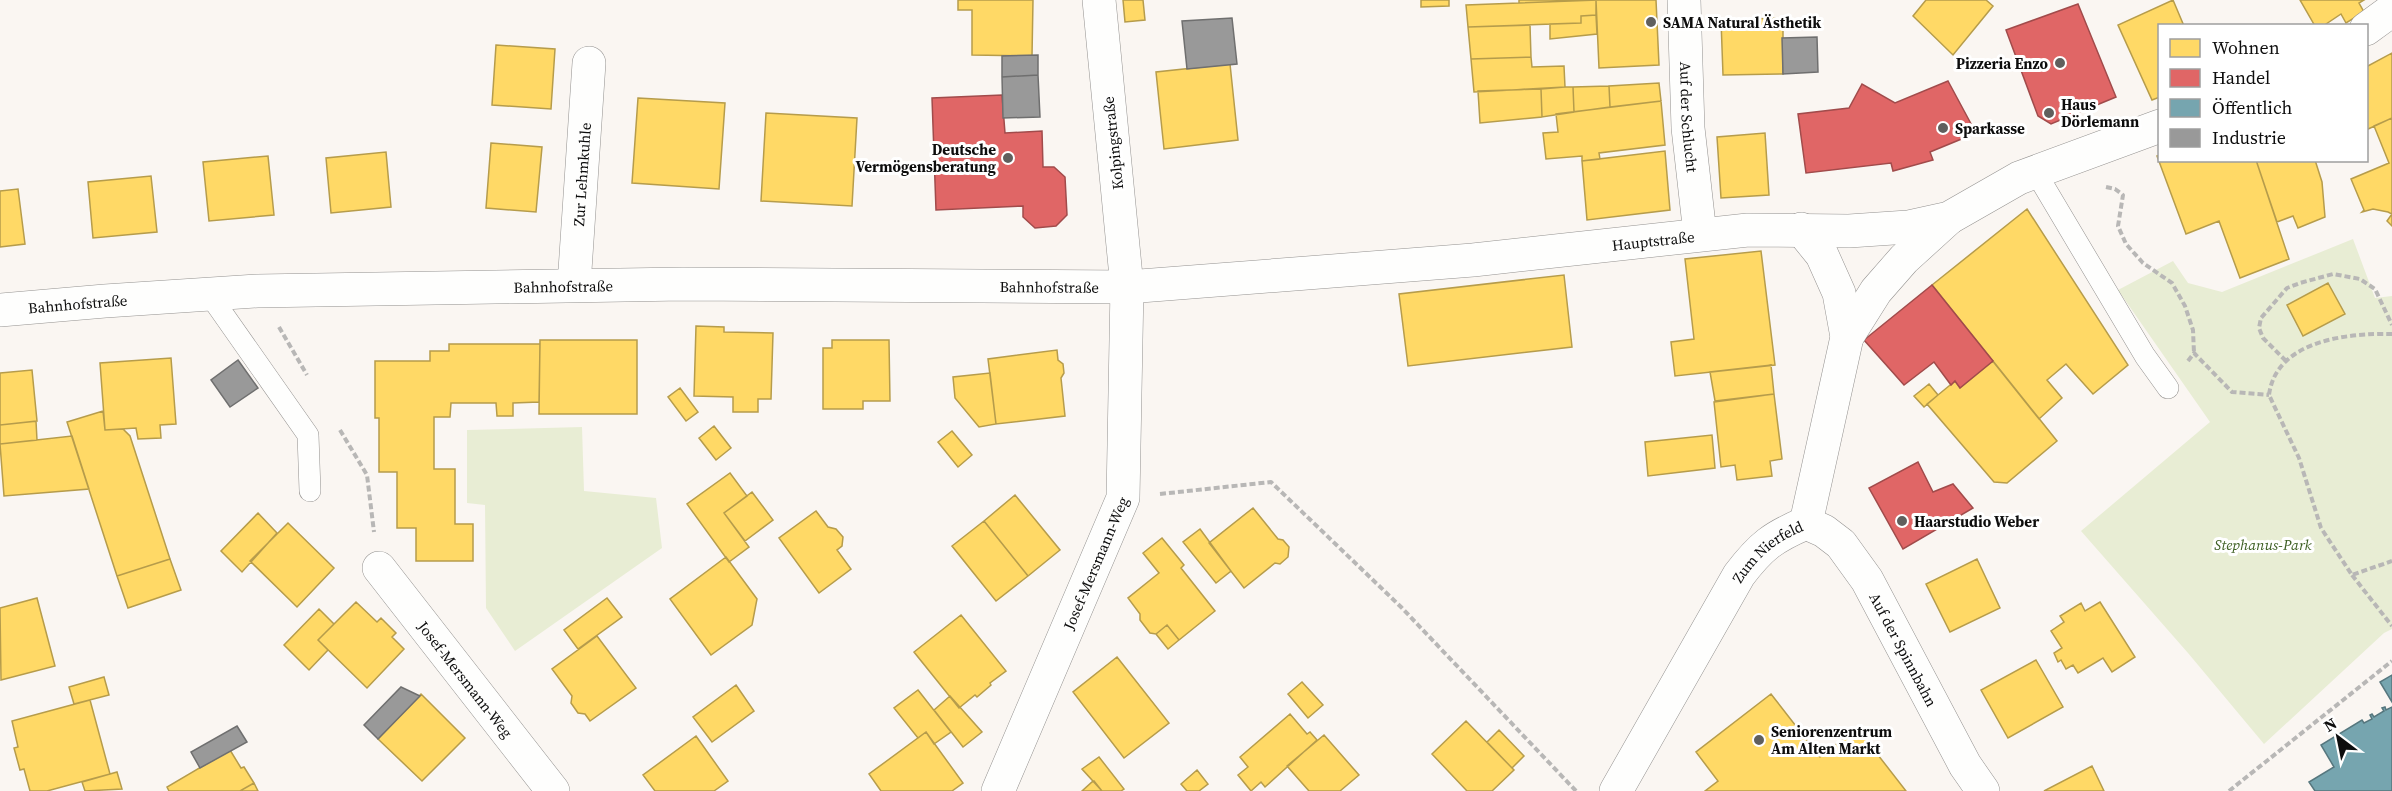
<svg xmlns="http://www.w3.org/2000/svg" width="2392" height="791" font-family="'Source Serif 4',serif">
	<rect width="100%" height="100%" fill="#faf6f2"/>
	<path fill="#e8edd4" d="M2353,239L2375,298L2392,296V629L2384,633L2264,744L2188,653L2081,531L2210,422L2118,290L2173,261L2188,283L2222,292Z
		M582,427L584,491L656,498L662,548L515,651L486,608L485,505L467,503V430Z"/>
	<path fill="#ffd966" stroke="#b69c4b" stroke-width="1.5" d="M958,0H1033L1032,56L972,55V10H958Z
		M1123,0H1143L1145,20L1125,22Z
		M1421,0H1449V6L1421,7Z
		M1519,0H1598L1519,3Z
		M1596,0H1656L1659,65L1599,68Z
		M1596,0V15L1581,16V23L1468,27L1466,5Z
		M1926,0H1986L1993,6L1953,55L1913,16Z
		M2173,0L2184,26H2160V97L2152,100L2118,25Z
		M2300,0H2364L2359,3L2364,12L2346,23L2341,14L2323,26H2315Z
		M1596,15L1597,34L1550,39V24L1581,23V16Z
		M1783,18V74L1723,75L1721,20Z
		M1530,25L1531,57L1471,59L1468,27Z
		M496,45L555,49L551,109L492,105Z
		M2392,53V118L2366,130V67Z
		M1531,57L1532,67L1564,66L1565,87L1474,92L1471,59Z
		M1230,64L1238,140L1164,149L1156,72Z
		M1659,83L1661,101L1610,107L1609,86Z
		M1609,86L1610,107L1574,112L1573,87Z
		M1565,87H1573L1574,112L1542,117L1541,89Z
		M1541,89L1542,117L1480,123L1478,91Z
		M638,98L725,103L719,189L632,183Z
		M1661,101L1665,145L1599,153L1600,159L1582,161V156L1546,159L1543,133L1558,132L1556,114Z
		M766,113L857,118L852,206L761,201Z
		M2392,118V226L2387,221L2392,214L2388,212L2373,209L2362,212L2364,210L2351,179L2389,163L2374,126Z
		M1765,133L1769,195L1721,198L1717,137Z
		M491,143L542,147L536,212L486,208Z
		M1665,151L1670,210L1587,220L1582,161Z
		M386,152L391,207L331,213L326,158Z
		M2160,155V160H2256L2289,259L2240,278L2219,221L2186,234L2157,156Z
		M268,156L274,215L209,221L203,162Z
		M2256,160H2315L2322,182L2325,217L2298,228L2293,216L2277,222Z
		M151,176L157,232L93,238L88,182Z
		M18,189L25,244L0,247V191Z
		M2027,209L2128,365L2093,394L2066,364L2047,380L2062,398L2039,419L1932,285Z
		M1761,251L1775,365L1675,376L1671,342L1694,339L1685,259Z
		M1564,275L1572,347L1408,366L1399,294Z
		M2328,283L2345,314L2303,336L2287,305Z
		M696,326L724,327V332L773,333L771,399H758V412H733V397L694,396Z
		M540,340H637V414H539Z
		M832,340H889L890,401H863V409H823V348H832Z
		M449,344H540L539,402L513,403V416H497L496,403H451L450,417H434V469H455V524H473V561H416V528H397V472H379V418H375V361H430V351H449Z
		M1057,350L1058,360L1063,364L1064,373L1061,378L1065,416L996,424L988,359Z
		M171,358L176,424L160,425L161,438L138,439L136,428L105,430L100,363Z
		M1993,361L2057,441L2007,483L1994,482L1927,404L1955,381L1960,388Z
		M1771,365L1774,394L1715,401L1710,372Z
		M32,370L37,421L0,425V373Z
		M990,373L996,424L979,427L955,398L953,377Z
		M1929,384L1938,395L1924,407L1914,396Z
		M680,388L698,412L686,421L668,397Z
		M1774,394L1782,459L1770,461L1772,476L1737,480L1735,465L1721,467L1714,402Z
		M103,411L105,430L123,429L130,436L170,559L117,576L67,422Z
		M36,421L37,440L0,444V425Z
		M714,426L731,448L716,460L699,438Z
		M952,431L972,455L958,467L938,442Z
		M1712,435L1715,468L1648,476L1645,442Z
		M72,436L89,489L4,496L0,444Z
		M730,473L747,496L724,513L749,547L729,562L687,504Z
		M752,492L773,520L745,541L724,513Z
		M1015,495L1060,550L1028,576L984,521Z
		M1253,508L1278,539L1283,540L1289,547L1288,557L1280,564L1275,563L1244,588L1209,543Z
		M816,511L828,527L836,529L843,537L842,546L837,550L851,569L819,593L779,538Z
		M258,513L277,533L242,572L221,551Z
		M984,521L1028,576L996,601L952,546Z
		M288,523L334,568L297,607L250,561Z
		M1200,529L1231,571L1216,583L1183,542Z
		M1162,538L1184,565L1181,568L1215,611L1179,640L1167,625L1156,634L1150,633L1140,620V614L1128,598L1159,573L1143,553Z
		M726,557L757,599L752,625L711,655L670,599Z
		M170,559L181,590L128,608L117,576Z
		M1977,559L2000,608L1950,632L1926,584Z
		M37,598L55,666L1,680L0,608Z
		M607,598L622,617L578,649L564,630Z
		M356,602L377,622L381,618L396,633L392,637L404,649L367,688L318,640Z
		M2100,602L2135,657L2112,672L2103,658L2078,673L2073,665L2066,669L2061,660L2058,662L2054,653L2062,648L2051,631L2064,622L2060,616L2081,603L2085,611Z
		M319,609L334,624L318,640L328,650L309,670L284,645Z
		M961,615L1006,671L990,683L991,685L977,697L975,695L959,708L914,652Z
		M1167,625L1179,640L1168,649L1156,634Z
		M597,636L636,688L590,721L585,714L578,713L571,703L572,696L552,669Z
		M1117,657L1169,723L1124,758L1073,692Z
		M2036,660L2063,707L2008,738L1981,690Z
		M104,677L109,695L74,704L69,687Z
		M1302,682L1323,705L1308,718L1288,694Z
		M736,685L754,711L712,742L693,717Z
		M918,690L951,732L934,744L926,732L918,738L894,708Z
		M421,694L465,738L422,781L378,739Z
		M1771,694L1820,757L1857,728L1906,791H1705L1718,781L1696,752Z
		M950,696L982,732L963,747L934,710Z
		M90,700L110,774L47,791H30L24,769L20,770L14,748L18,747L12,721Z
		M1290,714L1307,734L1310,732L1317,740L1265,787L1261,782L1251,791L1238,775L1248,767L1240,757Z
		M1466,721L1514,770L1492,791H1467L1432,754Z
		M1499,730L1524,756L1512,768L1487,742Z
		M926,732L963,783L952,791H881L869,774Z
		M1324,735L1359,775L1340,791H1309L1287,766Z
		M696,736L728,781L714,791H655L643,775Z
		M230,750L241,768L244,767L254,783L240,791H169L167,787Z
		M1099,757L1124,789L1121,791H1102L1082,769Z
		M2092,766L2104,791H2044Z
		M1197,770L1208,784L1199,791H1187L1181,784Z
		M117,772L122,789L85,791L82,782Z
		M1094,781L1102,791H1082L1092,782Z
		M254,783L258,791H240Z"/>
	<path fill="#e06666" stroke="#a14b4b" stroke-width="1.5" d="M2078,4L2116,97L2051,124L2038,116L2006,30Z
		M1948,81L1976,133L1930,152L1933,160L1893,171L1891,163L1806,173L1798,114L1849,108L1862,84L1895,103Z
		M1002,95L1005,133L1042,131L1043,167H1054L1065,177L1067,215L1056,226L1035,228L1023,217V206L936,210L932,98Z
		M1932,285L1993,361L1960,388L1955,381L1951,385L1934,362L1904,385L1864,340Z
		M1918,462L1933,492L1953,484L1973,508L1903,549L1869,488Z"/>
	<path fill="#76a5af" stroke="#56777e" stroke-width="1.5" d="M2392,675V702L2380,682Z
		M2385,707L2386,710L2392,707V791H2315L2309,782L2334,767L2321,745L2362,720L2364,723L2372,719L2370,715L2372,714L2374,717L2384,711L2382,708Z"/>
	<path fill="#999" stroke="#6f6f6f" stroke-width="1.5" d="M1232,18L1237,64L1187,69L1182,21Z
		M1817,37L1818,72L1783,74L1782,38Z
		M1038,55V75L1002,77V56Z
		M1038,75L1040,117L1003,118L1002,77Z
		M238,360L258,388L230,407L211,380Z
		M401,687L420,696L378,739L364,725Z
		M237,726L247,742L200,768L191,752Z"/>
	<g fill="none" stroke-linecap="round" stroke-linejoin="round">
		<g stroke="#949290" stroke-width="22">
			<path id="lane" d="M2035,171L2145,356L2168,388
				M209,294L308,435L310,491"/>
		</g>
		<g stroke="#949290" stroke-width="34">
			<g id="street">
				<path id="s1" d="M1684,0L1688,128L1700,234"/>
				<path d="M2366,29L2392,10"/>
				<path d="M1801,229L1822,255L1839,293L1847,337L1806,523"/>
				<path id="s2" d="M574,285L589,63"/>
				<path id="s3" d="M0,310L105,301L257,291L683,284L1127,287L1473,260L1748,230L1849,231L1908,227L1949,218L2019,178L2160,126"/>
				<path d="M1847,337L1876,291L1904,259L1948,219"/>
				<path id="s4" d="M1806,523L1824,531L1841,544L1867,580L1965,765L1983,791"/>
				<path id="s5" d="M379,568L553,791"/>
				<path id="s6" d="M998,791L1123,498L1127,287L1099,0"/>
				<path id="s7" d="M1616,791L1739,575C1761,546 1773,537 1806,523"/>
			</g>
		</g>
		<path stroke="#b8b7b6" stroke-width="4" stroke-dasharray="6 3" stroke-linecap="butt" d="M2106,187L2115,189L2123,195L2118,226L2126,244L2143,263L2172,283L2185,306L2193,330L2194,353
			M279,327L307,375
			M2392,334C2348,333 2276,340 2269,395L2299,458L2321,528L2352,575L2392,561
			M2188,361L2194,353L2232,392L2269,395
			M2286,361L2263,338L2259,328L2261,318L2287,288L2300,283L2333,274L2360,279L2375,289L2392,325
			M340,430L367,475L374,532
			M1160,494L1271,482L1401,607L1576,791
			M2352,575L2392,626
			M2229,791L2392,661"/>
		<use href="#lane" stroke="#fefefd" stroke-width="21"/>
		<use href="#street" stroke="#fefefd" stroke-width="33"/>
	</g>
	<g fill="#605f5d" stroke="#fff" stroke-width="2">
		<circle cx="1651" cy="22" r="6"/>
		<circle cx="2060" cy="63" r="6"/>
		<circle cx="2049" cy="113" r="6"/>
		<circle cx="1943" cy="128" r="6"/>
		<circle cx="1008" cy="158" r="6"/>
		<circle cx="1902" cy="521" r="6"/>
		<circle cx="1759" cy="740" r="6"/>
	</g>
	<g text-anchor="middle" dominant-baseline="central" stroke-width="6" stroke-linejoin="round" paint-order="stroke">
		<g font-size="15" font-weight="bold" fill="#0d0d0d" stroke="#fff" text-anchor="start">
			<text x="1663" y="22">SAMA Natural Ästhetik</text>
			<text x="2048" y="63" text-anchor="end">Pizzeria Enzo</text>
			<text x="2061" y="104">Haus<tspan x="2061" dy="17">Dörlemann</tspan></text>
			<text x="1955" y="128">Sparkasse</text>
			<text x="996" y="149" text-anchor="end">Deutsche<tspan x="996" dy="17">Vermögensberatung</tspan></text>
			<text x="1914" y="521">Haarstudio Weber</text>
			<text x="1771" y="731">Seniorenzentrum<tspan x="1771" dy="17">Am Alten Markt</tspan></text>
		</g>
		<g font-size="15" fill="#0d0d0d" stroke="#fff">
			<text stroke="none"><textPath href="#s1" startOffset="117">Auf der Schlucht</textPath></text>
			<text transform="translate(1113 143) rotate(-96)">Kolpingstraße</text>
			<text stroke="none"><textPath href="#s2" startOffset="111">Zur Lehmkuhle</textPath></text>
			<text stroke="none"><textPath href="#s3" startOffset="1656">Hauptstraße</textPath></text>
			<text stroke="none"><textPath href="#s3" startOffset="564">Bahnhofstraße</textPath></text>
			<text stroke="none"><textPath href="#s3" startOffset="1050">Bahnhofstraße</textPath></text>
			<text stroke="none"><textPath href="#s3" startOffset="78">Bahnhofstraße</textPath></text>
			<text stroke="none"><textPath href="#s7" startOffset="286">Zum Nierfeld</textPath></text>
			<text stroke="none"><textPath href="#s6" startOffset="248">Josef-Mersmann-Weg</textPath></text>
			<text stroke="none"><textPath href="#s4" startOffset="164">Auf der Spinnbahn</textPath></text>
			<text stroke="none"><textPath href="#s5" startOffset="141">Josef-Mersmann-Weg</textPath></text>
		</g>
		<g font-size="15" font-style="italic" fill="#3d5f23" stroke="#fff">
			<text x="2263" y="544">Stephanus-Park</text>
		</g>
	</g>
	<rect x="2158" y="24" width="210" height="138" fill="#ffffff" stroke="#9e9e9e" stroke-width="1.5"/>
	<rect x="2170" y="39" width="30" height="18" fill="#ffd966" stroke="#9e9e9e" stroke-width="1.5"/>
	<text x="2212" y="54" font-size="18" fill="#0d0d0d">Wohnen</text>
	<rect x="2170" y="69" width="30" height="18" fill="#e06666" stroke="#9e9e9e" stroke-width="1.5"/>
	<text x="2212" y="84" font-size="18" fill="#0d0d0d">Handel</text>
	<rect x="2170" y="99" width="30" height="18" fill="#76a5af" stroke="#9e9e9e" stroke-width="1.5"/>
	<text x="2212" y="114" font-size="18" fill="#0d0d0d">Öffentlich</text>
	<rect x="2170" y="129" width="30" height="18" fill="#999999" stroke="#9e9e9e" stroke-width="1.5"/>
	<text x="2212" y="144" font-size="18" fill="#0d0d0d">Industrie</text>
	<g transform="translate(2338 737) rotate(328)" stroke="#ffffff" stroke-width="4.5" paint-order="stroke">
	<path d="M0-4.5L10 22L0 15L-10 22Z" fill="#0d0d0d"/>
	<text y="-9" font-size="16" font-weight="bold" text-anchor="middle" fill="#0d0d0d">N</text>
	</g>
</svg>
